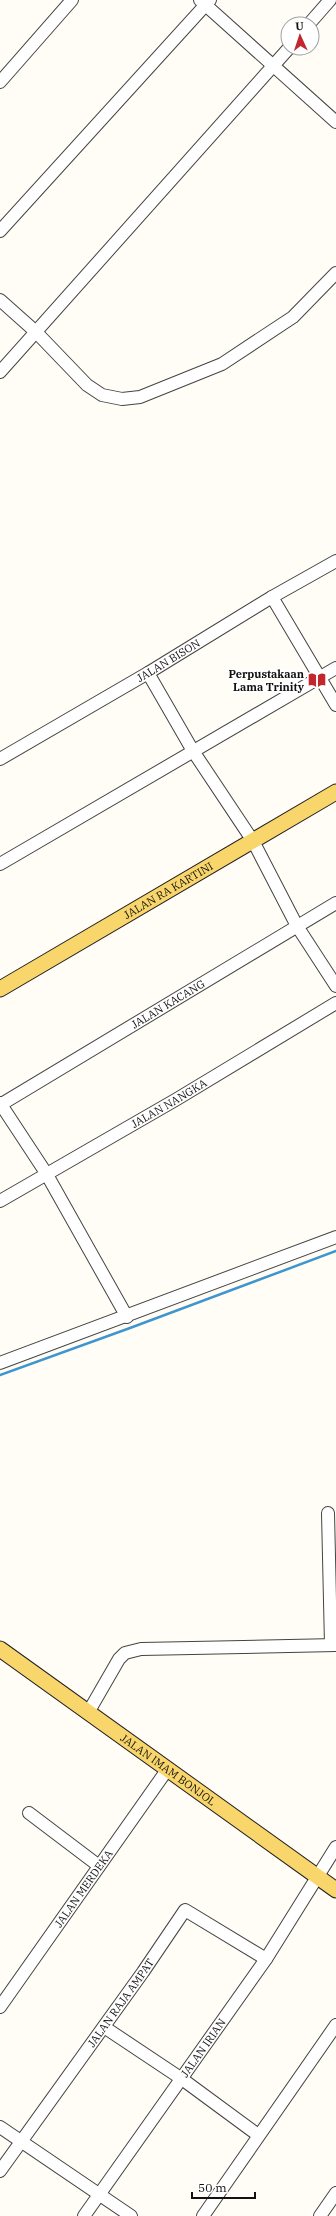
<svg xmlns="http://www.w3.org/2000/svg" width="336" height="2216" font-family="'IBM Plex Serif',serif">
	<rect width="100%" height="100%" fill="#fffdf5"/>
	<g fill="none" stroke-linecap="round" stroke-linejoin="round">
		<path stroke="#3f96cf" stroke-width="2.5" d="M0,1375L130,1328L336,1251"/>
		<g stroke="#444" stroke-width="14">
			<g id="minor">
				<path d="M200,0L336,122"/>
				<path d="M309,24L330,0"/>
				<path d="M0,82L72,0"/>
				<path d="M0,231L210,0"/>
				<path d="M0,300L36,332L87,385L102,395L122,399L140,397L222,364L293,317L336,273"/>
				<path d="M0,372L289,48"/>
				<path d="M272,597L336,705"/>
				<path d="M148,673L193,751L253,841L297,926L336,986"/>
				<path id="s1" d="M0,759L148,673L272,597L336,561"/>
				<path d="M0,864L336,668"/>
				<path d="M0,1103L46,1173L127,1317"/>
				<path id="s2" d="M0,1105L336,903"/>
				<path id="s3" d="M0,1201L177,1099L336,1003"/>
				<path d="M0,1363L336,1237"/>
				<path d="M328,1513L331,1645"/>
				<path d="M89,1711L119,1659L125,1653L141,1649L336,1645"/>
				<path d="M29,1813L99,1866"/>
				<path id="s4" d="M0,2007L167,1770"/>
				<path d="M104,2027L182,2079L258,2135"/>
				<path d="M0,2127L131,2216"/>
				<path id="s5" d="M0,2171L143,1972L185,1910L266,1959"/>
				<path id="s6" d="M84,2216L266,1959L336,1847"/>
				<path d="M203,2216L336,2025"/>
				<path d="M320,2216L336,2193"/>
			</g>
		</g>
		<g stroke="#222" stroke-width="17">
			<g id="major">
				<path id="s7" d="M0,989L336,792"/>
				<path id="s8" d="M0,1649L336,1890"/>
			</g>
		</g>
		<use href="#minor" stroke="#fff" stroke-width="12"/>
		<use href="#major" stroke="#f9d66b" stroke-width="15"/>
	</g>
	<defs>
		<g id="library-bare" transform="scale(1.38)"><path d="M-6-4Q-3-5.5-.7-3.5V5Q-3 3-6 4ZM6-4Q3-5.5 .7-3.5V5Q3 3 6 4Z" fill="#c4262e" stroke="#fff" stroke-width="2.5" paint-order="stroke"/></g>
	</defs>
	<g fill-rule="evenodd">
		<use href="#library-bare" x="317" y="680"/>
	</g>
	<g text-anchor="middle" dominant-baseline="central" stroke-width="4" stroke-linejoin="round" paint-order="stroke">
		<g font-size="11" fill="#111" stroke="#fff">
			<text stroke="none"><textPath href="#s1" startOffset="195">JALAN BISON</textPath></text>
			<text stroke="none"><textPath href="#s7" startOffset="195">JALAN RA KARTINI</textPath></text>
			<text stroke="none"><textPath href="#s2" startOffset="196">JALAN KACANG</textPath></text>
			<text stroke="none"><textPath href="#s3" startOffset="195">JALAN NANGKA</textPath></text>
			<text stroke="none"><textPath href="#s8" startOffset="207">JALAN IMAM BONJOL</textPath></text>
			<text stroke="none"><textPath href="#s4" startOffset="145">JALAN MERDEKA</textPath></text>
			<text stroke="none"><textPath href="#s5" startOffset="207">JALAN RAJA AMPAT</textPath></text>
			<text stroke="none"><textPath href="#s6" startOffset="206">JALAN IRIAN</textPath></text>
		</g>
		<g font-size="11" font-weight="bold" fill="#111" stroke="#fff" text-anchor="end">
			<text x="304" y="674">Perpustakaan<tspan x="304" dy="13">Lama Trinity</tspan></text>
		</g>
	</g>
	<g transform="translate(300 36) rotate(357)"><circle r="19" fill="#ffffff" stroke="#a0a0a0"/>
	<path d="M0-3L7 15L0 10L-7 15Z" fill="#c4262e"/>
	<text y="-6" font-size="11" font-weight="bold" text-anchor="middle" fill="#111111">U</text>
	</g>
	<path d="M192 2192v6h63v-6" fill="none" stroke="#111111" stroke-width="2"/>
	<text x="198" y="2192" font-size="12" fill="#111111" stroke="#ffffff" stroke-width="3" paint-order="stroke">50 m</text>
</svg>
